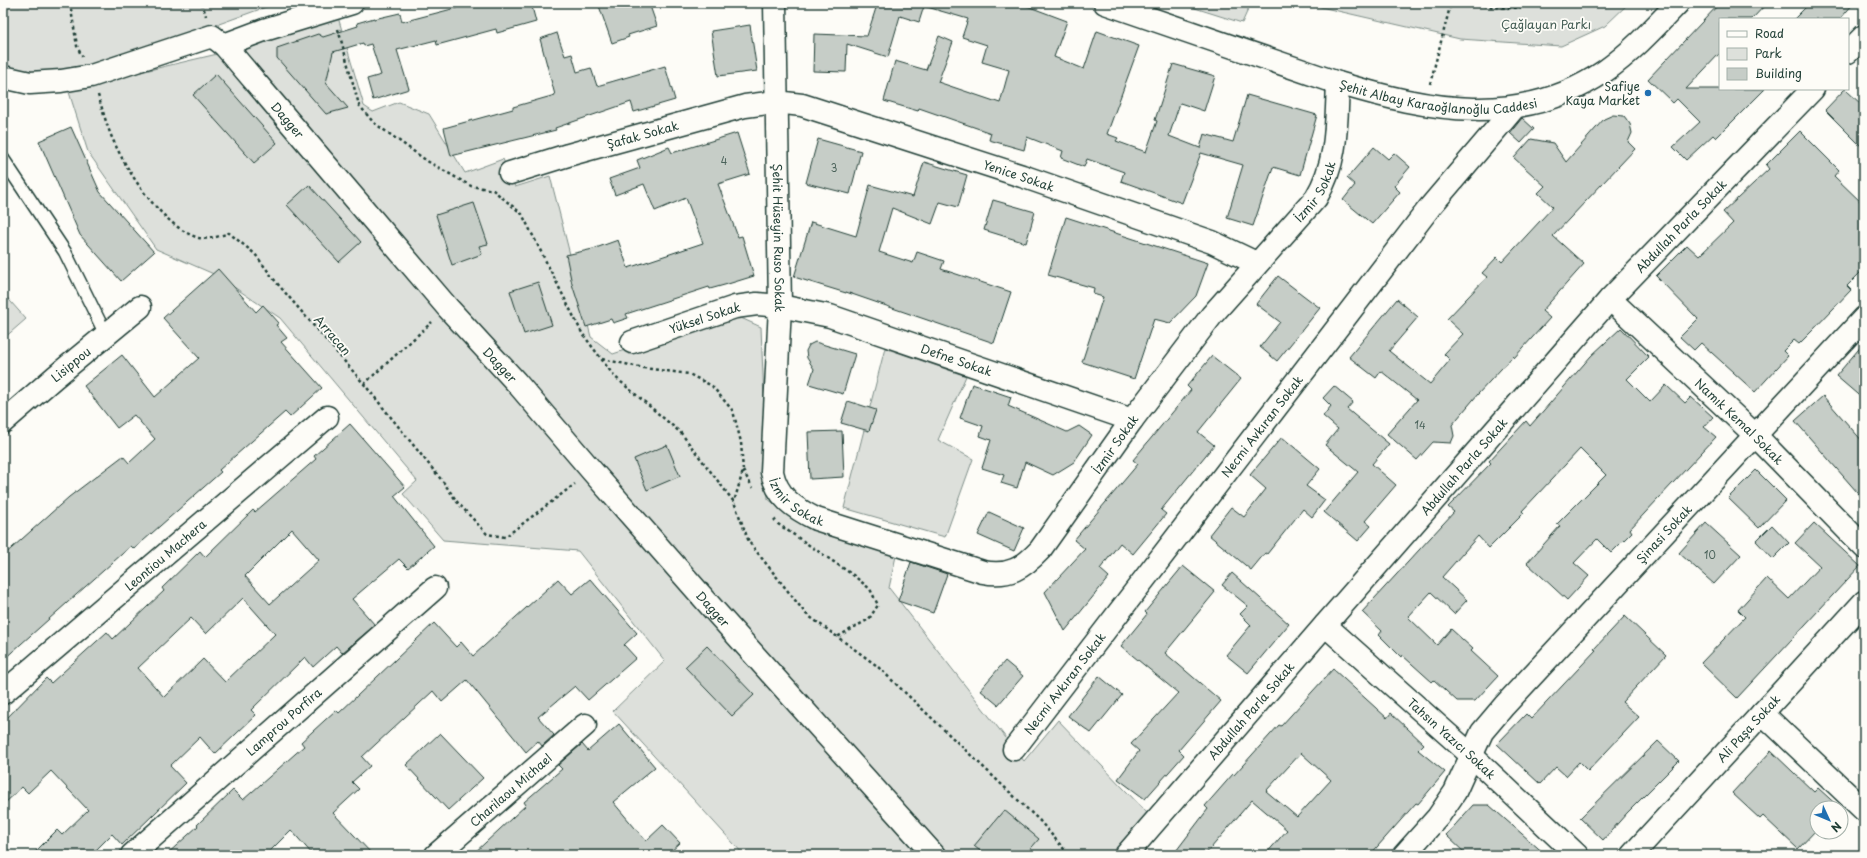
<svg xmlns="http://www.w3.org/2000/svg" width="1867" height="858" font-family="'Playpen Sans',sans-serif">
	<rect width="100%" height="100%" fill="#fdfcf7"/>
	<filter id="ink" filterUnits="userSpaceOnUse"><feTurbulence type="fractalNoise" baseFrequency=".025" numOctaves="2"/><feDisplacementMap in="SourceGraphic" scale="8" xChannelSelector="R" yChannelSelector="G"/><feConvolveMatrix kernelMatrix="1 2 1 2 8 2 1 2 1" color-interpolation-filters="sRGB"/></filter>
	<g filter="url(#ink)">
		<path fill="#dde0db" stroke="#7e8e88" d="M3,3H277L139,53L55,76L3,70Z
			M1179,3H1251L1242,23Z
			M1303,3H1629L1605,26L1561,46L1460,39Z
			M338,17L364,106L373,112L399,102L429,114L465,173L503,159L515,187L550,176L591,337L613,354L732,314L761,327L768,499L798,522L896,556L889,588L1024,761L1058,720L1148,814L1117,855H744L613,711L665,661L578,551L443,540L403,494L417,481L280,318L216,275L156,249L88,152L68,89L243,48Z
			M3,293L26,319L3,339Z
			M885,348L966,376L938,440L973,459L945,537L844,508Z"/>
		<path fill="#c6cdc7" stroke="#1f3d34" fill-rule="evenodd" d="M475,3H531L536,22L497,33L496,29L437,45L436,40L397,50L409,89L373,100L367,79L381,75L371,44L364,46L363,43L333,52L326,83L348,108L326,114L277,58V48L318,34L323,37L358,26L357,23L374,18V19L400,13L402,22Z
			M598,3H649L657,26L628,35L629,37L612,43Z
			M871,3H925L919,22L900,16L888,57L847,44L846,72L813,71L814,34L867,36L876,8L871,6Z
			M928,3H1019L1067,21L1054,57L1084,69L1097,31L1139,46L1107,134L1118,138L1116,141L1146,152L1157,121L1155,120L1173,64L1215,76L1204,111L1180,103L1169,136L1200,148L1204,134L1233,142L1247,95L1317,115L1300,175L1273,167L1253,226L1227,218L1243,165L1201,153L1182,203L1121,181L1124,172L1087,159L1084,167L1061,158L1063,151L1027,137L1024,150L989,140L991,133L919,108L918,111L884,101L895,61L926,70L939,36L953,42L938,82L1000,103L1009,70L982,62L987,45L962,37L968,19L927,7Z
			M1720,3H1767L1752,19H1720V53L1686,89H1765L1716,138L1713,135L1686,160L1673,147L1700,122L1677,99L1673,103L1648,79Z
			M1810,3H1854L1840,19H1794Z
			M750,25L757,71L718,76L711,31Z
			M557,33L565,56L572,54L577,72L591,68L597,86L665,66L675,100L634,112L631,102L555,128L556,130L451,156L444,128L513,109V107L555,95L540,39Z
			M216,74L277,143L254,163L193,95Z
			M1845,89L1864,107V149L1825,110Z
			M1613,115L1624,116L1630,124L1632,133L1628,142L1635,149L1553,236L1584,264L1542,311L1550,318L1514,358L1513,356L1478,394L1452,425L1454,436L1451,443L1433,442L1417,460L1387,434L1417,400L1381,371L1376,378L1349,357L1397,299L1418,317L1389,351L1430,384L1450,360L1444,354L1463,334L1447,319L1487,277L1482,273L1497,257L1502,262L1553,207L1538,193L1545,186L1514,158L1531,139L1553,143L1566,162L1604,119Z
			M1522,118L1534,129L1521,143L1510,133Z
			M71,127L100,192L154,252L121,281L80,235L39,141Z
			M1800,131L1839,170L1834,176L1864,205V269L1847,286L1851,290L1813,330L1799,344L1794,340L1783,351L1788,356L1755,392L1701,343L1694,350L1680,337L1698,319L1656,276L1687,245L1699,256L1733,223L1723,212L1769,169L1766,165Z
			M737,133L750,174L718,184L738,237L742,236L754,276L728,284L710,289L709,287L626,314L628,318L613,323L611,319L586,327L572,284L566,255L593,249L618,240L628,268L703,243L686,198L655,211L644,184L615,195L609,179L640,168L637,160L669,147L672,153Z
			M818,139L861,151L850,194L806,183Z
			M1374,147L1388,159L1394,153L1410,167L1394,186L1400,192L1372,224L1343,200L1355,185L1347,178Z
			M924,162L967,175L958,207L940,202L932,224L892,208L879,252L913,263L917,252L944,261L941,269L1011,292L994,343L846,292V293L794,277L811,222L856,236L870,185L913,197Z
			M309,185L361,242L339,262L287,205Z
			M993,200L1035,212L1026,243L984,230Z
			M474,203L488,244L479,246L482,254L452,265L436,215Z
			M1066,217L1208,263L1196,296L1170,323L1154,319L1134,379L1082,362L1103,297L1093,294L1094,288L1048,275Z
			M218,269L256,312L263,305L279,323L276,325L287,338L281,342L322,388L290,417L285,412L219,470L221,472L134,549L131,546L3,660V556L69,497L123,456L129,463L155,439L134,415L117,428L84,386L122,355L155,397L199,358L163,318Z
			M1278,276L1320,308L1277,361L1260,347L1280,322L1256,304Z
			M538,282L552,325L524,334L510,291Z
			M1621,328L1649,357L1627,379L1650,402L1666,385L1685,403L1691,397L1713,417L1704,427L1716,437L1630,529L1632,532L1611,553L1597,539L1574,563L1589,576L1567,600L1527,563L1560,526L1557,524L1606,475L1580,449L1522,511L1524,513L1489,548L1478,536L1442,577L1467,600L1454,614L1431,592L1408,617L1437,645L1451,629L1473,649L1471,651L1498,676L1475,701H1457L1434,680L1432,682L1402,655L1401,657L1379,635L1382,631L1362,612L1454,512L1448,507L1491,463L1489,461L1526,421L1530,426L1591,356Z
			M815,342L855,354L843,394L809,384L814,369L807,358L806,351L809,345Z
			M1864,343V400L1836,376Z
			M1212,356L1241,379L1198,432L1214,445L1161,510L1166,514L1133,554L1120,543L1100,569L1109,577L1065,631L1045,592L1085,549L1074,540L1138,464L1133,460L1191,390L1187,386Z
			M972,384L1011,397L1008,406L1067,432L1079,426L1092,435L1074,462L1053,475L1025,462L1017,488L1001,483L1004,475L982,468L991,440L980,436L983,426L960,418Z
			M1334,386L1353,402L1347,409L1389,444L1372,464L1396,485L1365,521L1371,526L1358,541L1324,512L1358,472L1325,445L1338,429L1323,416L1331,406L1323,398Z
			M1823,396L1864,443V500L1795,421Z
			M848,401L876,410L869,431L841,423Z
			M350,424L405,487L394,496L434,546L408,568L399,559L352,599L375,625L342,653L336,646L313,667L305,657L251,710L256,715L215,754L200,737L170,766L186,783L122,845L112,834L91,855H32L57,830L62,835L88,810L51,771L28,793L22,787L3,805V722L46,678L51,683L107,632L113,639L164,591L162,588L200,551L205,557L253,510L255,512L316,459L314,456ZM292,529L319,560L270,604L245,576ZM243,598L275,634L225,682L203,659L164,697L138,668L191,618L206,634Z
			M842,431L844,477L810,479L808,432Z
			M1282,437L1320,469L1306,486L1325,500L1312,517L1303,509L1267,554L1265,553L1251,570L1209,535L1231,507L1244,517L1266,489L1250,475Z
			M667,445L680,476L647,490L634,459Z
			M1756,470L1786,500L1759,528L1728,498Z
			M989,512L1024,528L1014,551L978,535Z
			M1706,523L1741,555L1714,584L1679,553Z
			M1814,523L1860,566L1737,698L1701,663L1745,617L1738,610L1767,578L1789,599L1820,566L1795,543Z
			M1772,525L1789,543L1773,559L1756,541Z
			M911,562L947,574L933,613L898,601Z
			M1183,566L1215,592L1165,653L1221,701L1179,750L1184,755L1145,799L1118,779L1139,751L1131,744L1178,693L1121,646L1147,614L1145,612Z
			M1232,573L1289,624L1248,673L1226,655L1251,625L1240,614L1248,606L1222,585Z
			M558,579L572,594L590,579L637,633L624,645L636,658L588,700L575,686L538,717L554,735L542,746L538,741L526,752L467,680L442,702L433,691L362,757L370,766L352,782L359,789L333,813L373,855H313L291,830L266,855H166L198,826L197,825L233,790L243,800L304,746L301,742L336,710L339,713L434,623L456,647L461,642L473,656Z
			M1625,616L1666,655L1622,702L1639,717L1588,771L1579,762L1566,776L1556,767L1540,784L1497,744L1526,714L1531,719L1596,650L1594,649Z
			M707,646L754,695L732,716L685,667Z
			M1005,661L1023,676L998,705L980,690Z
			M1333,669L1387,718L1391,713L1424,744L1418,750L1445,772L1418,804L1416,803L1370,855H1265L1287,830L1252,800L1205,855H1173L1208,809L1205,806L1233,774L1234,775L1279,725L1281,726ZM1301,753L1331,780L1297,817L1266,791Z
			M1099,676L1122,695L1091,733L1068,716Z
			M619,724L655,767L613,802L646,841L663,825L680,843L667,855H472L526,805L524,802L562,769L558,765L582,744L588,751Z
			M440,733L483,778L448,810L406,765Z
			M1658,741L1679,761L1627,813L1603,840L1580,818Z
			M1771,751L1814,792L1818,788L1840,808H1817V829L1798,849L1763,816L1760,819L1732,793Z
			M1473,805H1489L1546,855H1467L1446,835Z
			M1004,810L1039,839L1025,855H985L974,846Z"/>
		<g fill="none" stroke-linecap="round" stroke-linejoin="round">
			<g stroke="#1f3d34" stroke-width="15">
				<path id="lane" d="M3,159L65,252L106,335"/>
			</g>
			<g stroke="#1f3d34" stroke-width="25">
				<g id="street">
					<path id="s1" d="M775,3L780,306L772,472C777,497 794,508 816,519L983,572C1009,577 1023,568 1040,550L1132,420L1212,315L1316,198C1338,161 1336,125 1338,83L1105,3"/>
					<path d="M224,45L264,30L352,3"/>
					<path d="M1848,52L1864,36"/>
					<path id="s2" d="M3,77L30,83L61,81L91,76L212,36L224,45L448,308L516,382L592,471L714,610L934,855"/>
					<path id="s3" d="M510,173L568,155L745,106L776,102L802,105L1022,176L1212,242L1256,263"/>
					<path id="s4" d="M1610,299L1755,435L1864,547"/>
					<path id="s5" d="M632,342L735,307L757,304L780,306L830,316L1132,420"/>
					<path id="s6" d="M3,422L55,377L140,307"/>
					<path id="s7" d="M1325,625L1471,755L1577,855"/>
					<path id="s8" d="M3,693L327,417"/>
					<path d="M1762,713L1864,810"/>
					<path id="s9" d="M1014,749L1430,207L1515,107"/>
					<path id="s10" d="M132,855L435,588"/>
					<path id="s11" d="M436,855L585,725"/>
					<path id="s12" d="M1126,855L1325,625L1610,299L1813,89"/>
					<path id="s13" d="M1404,855L1438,817L1455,792L1482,732L1504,706L1864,318"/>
					<path id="s14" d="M1632,855L1864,602"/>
				</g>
			</g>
			<g stroke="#1f3d34" stroke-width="25">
				<g id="secondary">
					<path id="s15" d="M1338,83C1428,110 1521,129 1605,71C1632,52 1655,27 1678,3"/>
				</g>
			</g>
			<path stroke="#1f3d34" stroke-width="2.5" stroke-dasharray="3 3" stroke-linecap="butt" d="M70,3L77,46L82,57
				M202,3L206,16
				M1466,3C1482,5 1519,13 1532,3
				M338,29L359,105L373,122L427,161L471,186L493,190L522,214L582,333L614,376L681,433L734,502L749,542L806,614L876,665L1040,821L1069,855
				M1430,84L1451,3
				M98,95C103,111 107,128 115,144C129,175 164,228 199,238C208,240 220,236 229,233L255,254L276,282L364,384L444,483L458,503L487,534L505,537L575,484
				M602,359L644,368L689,374L712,386L733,411L741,442L743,471L734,502
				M364,384L432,322
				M743,471L753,488
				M774,519L778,524L853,575L870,589L878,605L869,619L837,637"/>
			<use href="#lane" stroke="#fdfcf7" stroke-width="12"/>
			<use href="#street" stroke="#fdfcf7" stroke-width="22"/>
			<use href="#secondary" stroke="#fdfcf7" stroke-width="22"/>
		</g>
	</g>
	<circle fill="#1f6fb2" stroke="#fdfcf7" stroke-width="1.5" cx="1648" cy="93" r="4"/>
	<g text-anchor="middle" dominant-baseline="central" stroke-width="3.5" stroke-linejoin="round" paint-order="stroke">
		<g font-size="10" fill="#496159">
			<text x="724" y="160">4</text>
			<text x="834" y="167">3</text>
			<text x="1420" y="424">14</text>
			<text x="1710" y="554">10</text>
		</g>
		<g font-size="12" fill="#455e55" stroke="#fdfcf7">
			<text x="1546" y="24">Çağlayan Parkı</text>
		</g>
		<g font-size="12" fill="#1f3d34" stroke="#fdfcf7" text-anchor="end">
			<text x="1640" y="86">Safiye<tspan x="1640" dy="14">Kaya Market</tspan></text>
		</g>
		<g font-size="12" fill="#1f3d34" stroke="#fdfcf7">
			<text stroke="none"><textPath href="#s15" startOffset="102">Şehit Albay Karaoğlanoğlu Caddesi</textPath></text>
			<text stroke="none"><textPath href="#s2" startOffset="330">Dagger</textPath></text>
			<text stroke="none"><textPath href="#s3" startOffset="138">Şafak Sokak</textPath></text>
			<text stroke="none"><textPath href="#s3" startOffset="530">Yenice Sokak</textPath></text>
			<text stroke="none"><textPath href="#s1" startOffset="1229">İzmir Sokak</textPath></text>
			<text stroke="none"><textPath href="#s12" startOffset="839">Abdullah Parla Sokak</textPath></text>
			<text stroke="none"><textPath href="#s1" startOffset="235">Şehit Hüseyin Ruso Sokak</textPath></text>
			<text stroke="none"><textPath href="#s5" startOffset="77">Yüksel Sokak</textPath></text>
			<text transform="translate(333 335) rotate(49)">Arracan</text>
			<text stroke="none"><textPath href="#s5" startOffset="339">Defne Sokak</textPath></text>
			<text stroke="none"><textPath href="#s6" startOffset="89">Lisippou</textPath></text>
			<text stroke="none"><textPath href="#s2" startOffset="654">Dagger</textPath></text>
			<text stroke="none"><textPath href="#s4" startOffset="178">Namık Kemal Sokak</textPath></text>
			<text stroke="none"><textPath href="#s9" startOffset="407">Necmi Avkıran Sokak</textPath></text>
			<text stroke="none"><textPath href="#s1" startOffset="906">İzmir Sokak</textPath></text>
			<text stroke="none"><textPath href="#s12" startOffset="515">Abdullah Parla Sokak</textPath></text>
			<text stroke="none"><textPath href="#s1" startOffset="510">İzmir Sokak</textPath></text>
			<text stroke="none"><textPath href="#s13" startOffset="416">Şinasi Sokak</textPath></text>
			<text stroke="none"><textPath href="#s8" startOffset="213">Leontiou Machera</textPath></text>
			<text stroke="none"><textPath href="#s2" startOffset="978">Dagger</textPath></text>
			<text stroke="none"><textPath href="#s9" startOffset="83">Necmi Avkıran Sokak</textPath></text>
			<text stroke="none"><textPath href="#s12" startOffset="191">Abdullah Parla Sokak</textPath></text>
			<text stroke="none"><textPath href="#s10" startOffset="202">Lamprou Porfira</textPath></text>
			<text stroke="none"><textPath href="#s14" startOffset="172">Ali Paşa Sokak</textPath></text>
			<text stroke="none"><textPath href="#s7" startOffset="170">Tahsın Yazıcı Sokak</textPath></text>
			<text stroke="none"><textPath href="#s11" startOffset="99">Charilaou Michael</textPath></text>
		</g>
	</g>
	<rect width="1867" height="858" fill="none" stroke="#fdfcf7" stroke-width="16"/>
	<rect x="8" y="8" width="1851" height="842" fill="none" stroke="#1f3d34" stroke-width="1.5" filter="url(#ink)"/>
	<rect x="1719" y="18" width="130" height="72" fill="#fdfcf7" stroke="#a4b0a9"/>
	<rect x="1727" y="31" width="20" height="6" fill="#fdfcf7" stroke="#a4b0a9"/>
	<text x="1755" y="38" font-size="12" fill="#1f3d34">Road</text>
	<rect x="1727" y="48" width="20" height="12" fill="#dde0db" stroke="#a4b0a9"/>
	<text x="1755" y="58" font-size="12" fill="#1f3d34">Park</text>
	<rect x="1727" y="68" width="20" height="12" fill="#c6cdc7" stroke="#a4b0a9"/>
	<text x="1755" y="78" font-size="12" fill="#1f3d34">Building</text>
	<g transform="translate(1829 820) rotate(134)"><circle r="19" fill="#fdfcf7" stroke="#a4b0a9"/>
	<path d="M0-3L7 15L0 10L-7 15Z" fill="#1f6fb2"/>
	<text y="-6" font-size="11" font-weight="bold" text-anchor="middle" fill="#1f3d34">N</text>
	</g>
</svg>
